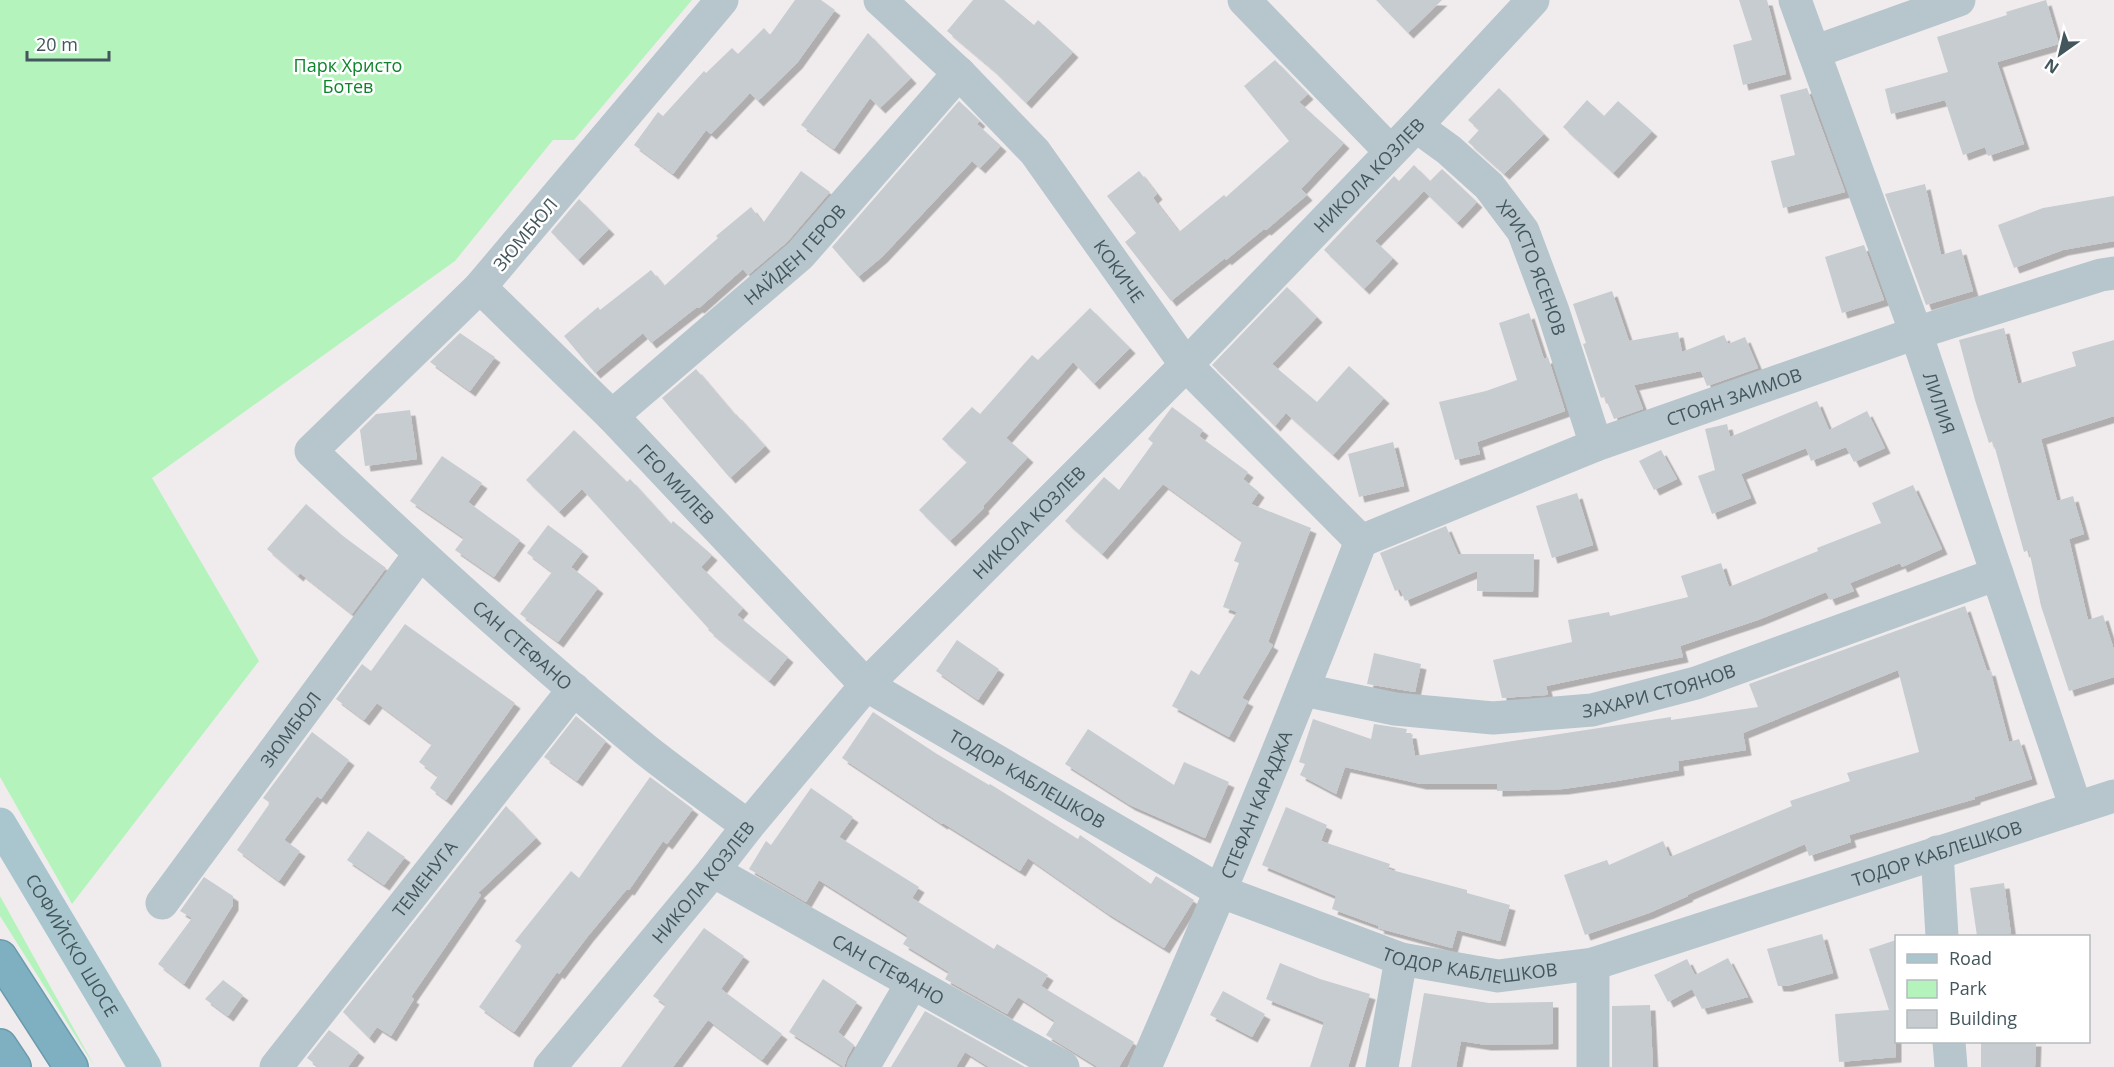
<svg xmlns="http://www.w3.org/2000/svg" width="2114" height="1067" font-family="'Open Sans',sans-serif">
	<defs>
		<filter id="shadow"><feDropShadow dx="5.5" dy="5.5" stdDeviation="0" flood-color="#0004"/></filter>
	</defs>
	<rect width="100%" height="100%" fill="#f0eced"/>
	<path fill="#b5f3bd" d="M0,0H692L574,140H553L455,261L152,478L259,661L72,904L0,777Z
		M0,896L95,1067L0,916Z"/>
	<path fill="#c6ccd0" filter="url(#shadow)" d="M795,0H821L835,10L797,63L758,101L750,93L711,134L706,130L673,174L634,145L658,112L663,116L704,71L706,73L732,48L738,54L764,28L770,35Z
		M973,0H1004L1034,25L1038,20L1073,52L1026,103L992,69L947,31Z
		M1376,0H1442L1408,33Z
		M1739,0H1767L1786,74L1743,85L1733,45L1752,40Z
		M2046,0L2059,44L1997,62L2024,144L1988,156L1985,147L1963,155L1945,100L1891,114L1885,89L1948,72L1937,37L2007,15L2006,12Z
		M868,33L911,78L880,108L870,98L834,149L801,125Z
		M1275,60L1308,94L1299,102L1344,143L1301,189L1307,195L1266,230L1264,229L1226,260L1225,258L1171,301L1125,242L1136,233L1107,196L1139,171L1157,194L1153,198L1179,232L1224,195L1226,197L1289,141L1244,86Z
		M1499,88L1544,134L1504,174L1468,142L1479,130L1468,120Z
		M1807,88L1845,192L1783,208L1771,161L1795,155L1780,95Z
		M1587,100L1604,116L1618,101L1652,131L1613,173L1563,127Z
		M959,101L980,121L977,124L1001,146L980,168L972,161L882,257L858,277L832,247Z
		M1414,165L1430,181L1442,169L1477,202L1457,223L1424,191L1375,241L1393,258L1364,289L1324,250L1394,176L1399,181Z
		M801,171L830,192L787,242L748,275L743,269L699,308L697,307L651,343L643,333L595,373L564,336L598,307L600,310L651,270L664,286L718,238L716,236L751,207L763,223Z
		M1925,184L1941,255L1961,249L1973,291L1926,305L1885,194Z
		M2114,196V241L2063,250L2014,268L1998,225L2043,208Z
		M579,199L609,229L578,260L551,232Z
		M1864,245L1884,300L1842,313L1825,257Z
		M1287,287L1317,317L1272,364L1317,402L1349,366L1384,398L1333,455L1286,413L1275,426L1212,365Z
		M1612,291L1629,341L1678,332L1682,352L1724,335L1728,344L1745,337L1758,368L1707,386L1701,371L1634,385L1643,409L1614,419L1605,397L1601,398L1583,344L1586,343L1573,304Z
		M1090,308L1130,348L1094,384L1073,362L1006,438L1028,457L983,506L984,508L950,541L919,510L967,462L942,439L972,407L980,414L1032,355L1038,360Z
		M1529,313L1544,359L1548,357L1565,411L1477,442L1480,454L1455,460L1439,402L1486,391L1517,380L1499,323Z
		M2004,328L2018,384L2076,366L2072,352L2114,340V416L2041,439L2057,501L2073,496L2084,534L2069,539L2088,620L2103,615L2114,650V677L2069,691L2041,606L2029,550L2024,552L1993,441L1989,443L1975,400L1959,340Z
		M460,333L495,357L470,391L430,362Z
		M696,369L735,415L736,414L765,446L730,478L662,398Z
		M1817,401L1829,430L1867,411L1885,448L1854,462L1846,447L1811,461L1806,448L1741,474L1751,498L1712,514L1698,476L1715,470L1705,429L1727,424L1730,437Z
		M1172,407L1203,430L1199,436L1248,472L1243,479L1259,492L1251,504L1311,528L1268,642L1273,645L1242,698L1248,701L1229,737L1172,706L1191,670L1199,675L1237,612L1223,607L1239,563L1234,561L1242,541L1163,484L1102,554L1065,521L1104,477L1119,490L1153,443L1148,439Z
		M410,410L417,459L365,466L360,430L376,414Z
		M574,430L627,482L630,479L671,524L673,521L712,555L701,567L743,608L737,615L788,657L769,681L708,630L709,629L582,489L559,512L526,480Z
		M1393,442L1404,486L1359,497L1348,454Z
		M1661,450L1677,479L1654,490L1639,461Z
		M442,456L482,483L468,502L520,540L494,577L455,550L464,538L410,501Z
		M1913,485L1942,549L1902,567L1900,563L1850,583L1854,591L1830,600L1826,592L1758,620L1680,646L1683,657L1546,686L1548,694L1546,695L1502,698L1493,660L1572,642L1568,620L1609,612L1610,616L1688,597L1681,576L1721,563L1729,587L1818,551L1817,548L1881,523L1872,503Z
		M1577,493L1593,545L1552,558L1536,506Z
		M306,504L343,536L386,568L352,614L300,573L298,576L267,549Z
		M548,525L583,551L571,567L598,588L558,642L520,614L552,572L527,553Z
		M1446,526L1458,554H1534L1533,592L1477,591V571L1405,601L1400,589L1395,591L1380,553Z
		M1965,606L1987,671L1990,670L2009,742L2019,739L2032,779L1975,797V799L1849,835L1851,842L1809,856L1805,844L1687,895L1688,896L1649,913L1585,935L1564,875L1607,860L1609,865L1663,841L1670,857L1792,806L1790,801L1850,781L1847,773L1919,752L1898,670L1743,733L1746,750L1678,761L1679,770L1611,782L1563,789L1497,791V784H1421L1345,767L1336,794L1300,775L1305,764L1299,762L1313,719L1371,739L1374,724L1407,729L1406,733H1411L1415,756L1671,717V720L1758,707L1749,684Z
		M405,624L515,703L446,800L430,788L438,776L419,762L432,744L377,703L364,720L336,699L362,664L371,671Z
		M957,640L999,669L978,700L936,671Z
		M1374,653L1421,664L1415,692L1367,684Z
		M873,712L937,754L989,785L990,784L1078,839L1080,835L1151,884L1156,876L1194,900L1164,948L1107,913L1028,858L1020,871L943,823L942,824L842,758Z
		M576,716L606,741L577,781L544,757Z
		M1088,729L1174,785L1184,762L1229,782L1205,838L1130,805L1065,764Z
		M312,732L349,760L321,799L317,796L284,840L300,851L279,881L237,850L270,803L263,798Z
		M650,777L693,809L667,844L663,841L629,890L627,889L588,936L559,974L557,972L514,1032L479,1007L522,946L515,941L571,871L579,878Z
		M811,788L853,817L839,837L919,887L912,898L994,949L997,944L1048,975L1041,986L1134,1042L1119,1067H1098L1046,1035L1055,1021L1018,997L1007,1014L945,979L949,972L903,944L908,936L819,880L806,902L749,869L766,841L771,845Z
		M506,806L536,838L478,893L481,895L411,997L414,999L391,1036L377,1027L369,1038L343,1012Z
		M1286,807L1327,825L1321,841L1390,864L1388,869L1467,890V893L1510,905L1500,941L1457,930L1452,948L1378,928L1379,926L1332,909L1336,896L1262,865Z
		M368,831L405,857L384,885L347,860Z
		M204,877L233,896V905L184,984L158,964L192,918L180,911Z
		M2004,883L2011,934L1977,936L1970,888Z
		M704,928L744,956L721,989L782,1034L762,1060L708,1020L673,1067H621L666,1005L653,996Z
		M1822,934L1833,973L1787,986H1778L1767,949Z
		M1896,940V1057L1839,1062L1835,1014L1889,1010L1869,949Z
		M1728,958L1748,997L1702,1009L1692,989L1668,1002L1654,975L1687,959L1695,975Z
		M1280,963L1320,979L1370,994L1348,1067H1310L1324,1022L1266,999Z
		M823,979L857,1002L838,1032L854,1045L847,1058L844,1067L789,1032Z
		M223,980L243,995L228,1016L205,999Z
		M1223,991L1265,1014L1252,1037L1210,1015Z
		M1424,993L1489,1003L1553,1002V1044L1486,1045L1461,1041L1456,1067H1411Z
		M1650,1005L1653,1067H1612V1006Z
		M925,1011L1025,1067H989L965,1052L956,1067H891Z
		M329,1030L359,1052L348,1067H319L307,1058Z
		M1981,1041H2036L2035,1067H1981Z"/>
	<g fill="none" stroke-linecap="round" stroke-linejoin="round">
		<g stroke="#6a9bad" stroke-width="36">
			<path id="highway" d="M0,957L71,1067
				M0,1046L14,1067"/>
		</g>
		<g stroke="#b6c6cc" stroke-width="33">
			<path id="s1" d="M722,0L480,287L311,451C419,554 530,655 646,750C679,776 714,801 748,826"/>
			<path id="s2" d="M880,0L959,73L1035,152L1186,365L1361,541"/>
			<path d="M1244,0L1390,151"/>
			<path id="s3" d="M1795,0L1916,333L2076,808"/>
			<path d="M1814,52L1959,0"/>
			<path id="s4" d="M1416,126L1449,150L1489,186L1523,231L1553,311L1596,445"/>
			<path id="s5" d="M480,287L612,416L866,685L1222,892L1401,959L1498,976L1593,964L2114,796"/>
			<path id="s6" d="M612,416L800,255L959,73"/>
			<path id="s7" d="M1361,541L1596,445L1916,333L2101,275L2114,273"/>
			<path id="s8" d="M1304,690L1395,709L1493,718L1592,710L1696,683L1997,574"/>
			<path d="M1937,852L1942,936"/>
			<path id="s9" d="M713,871L1063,1067"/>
			<path id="s10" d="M162,903L419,555"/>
			<path d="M1949,1042L1951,1067"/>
			<path id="s11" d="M276,1067L574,689"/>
			<path id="s12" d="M550,1067L713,871L748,826L866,685L1186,365L1416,126L1533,0"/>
			<path d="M863,1067L912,983"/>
			<path id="s13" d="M1145,1067C1221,893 1293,718 1361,541"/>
			<path d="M1382,1067L1401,959"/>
			<path d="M1593,1067V964"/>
		</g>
		<path stroke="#a9c6cf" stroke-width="33" id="s14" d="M0,824L145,1067"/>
		<use href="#highway" stroke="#7eb0c1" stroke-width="33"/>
	</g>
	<g text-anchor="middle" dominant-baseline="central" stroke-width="5" stroke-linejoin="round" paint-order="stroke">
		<g font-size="18" fill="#0d842b" stroke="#fff">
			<text x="348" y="65">Парк Христо<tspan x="348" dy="21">Ботев</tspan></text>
		</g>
		<g font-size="18" fill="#43565c" stroke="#fff">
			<text stroke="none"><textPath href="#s12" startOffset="1212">НИКОЛА КОЗЛЕВ</textPath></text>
			<text transform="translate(525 234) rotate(-50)">ЗЮМБЮЛ</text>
			<text stroke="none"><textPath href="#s6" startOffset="244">НАЙДЕН ГЕРОВ</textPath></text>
			<text stroke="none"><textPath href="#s4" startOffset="188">ХРИСТО ЯСЕНОВ</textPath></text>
			<text stroke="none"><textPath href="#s2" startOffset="363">КОКИЧЕ</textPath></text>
			<text stroke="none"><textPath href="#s7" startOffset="400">СТОЯН ЗАИМОВ</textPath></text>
			<text stroke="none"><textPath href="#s3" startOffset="428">ЛИЛИЯ</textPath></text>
			<text stroke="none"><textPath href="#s5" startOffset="278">ГЕО МИЛЕВ</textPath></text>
			<text stroke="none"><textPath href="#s12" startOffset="726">НИКОЛА КОЗЛЕВ</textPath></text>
			<text stroke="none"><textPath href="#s1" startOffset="898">САН СТЕФАНО</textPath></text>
			<text stroke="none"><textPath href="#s8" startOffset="360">ЗАХАРИ СТОЯНОВ</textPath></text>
			<text stroke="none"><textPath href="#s10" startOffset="216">ЗЮМБЮЛ</textPath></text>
			<text stroke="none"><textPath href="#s5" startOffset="741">ТОДОР КАБЛЕШКОВ</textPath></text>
			<text stroke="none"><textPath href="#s13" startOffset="285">СТЕФАН КАРАДЖА</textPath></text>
			<text stroke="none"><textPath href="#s5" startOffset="1713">ТОДОР КАБЛЕШКОВ</textPath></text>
			<text stroke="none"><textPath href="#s11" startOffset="240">ТЕМЕНУГА</textPath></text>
			<text stroke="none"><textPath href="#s12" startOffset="240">НИКОЛА КОЗЛЕВ</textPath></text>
			<text stroke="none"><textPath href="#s14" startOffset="141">СОФИЙСКО ШОСЕ</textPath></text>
			<text stroke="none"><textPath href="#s5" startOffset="1227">ТОДОР КАБЛЕШКОВ</textPath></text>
			<text stroke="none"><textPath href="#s9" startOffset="201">САН СТЕФАНО</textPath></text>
		</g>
	</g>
	<rect x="1895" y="935" width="195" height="108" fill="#ffffff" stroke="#b4bbbe" stroke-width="1.5"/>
	<rect x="1907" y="954" width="30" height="9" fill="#a9c6cf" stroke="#b4bbbe" stroke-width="1.5"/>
	<text x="1949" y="965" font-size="18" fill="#43565c">Road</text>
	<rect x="1907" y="980" width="30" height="18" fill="#b5f3bd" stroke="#b4bbbe" stroke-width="1.5"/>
	<text x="1949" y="995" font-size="18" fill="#43565c">Park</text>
	<rect x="1907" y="1010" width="30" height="18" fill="#c6ccd0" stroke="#b4bbbe" stroke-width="1.5"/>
	<text x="1949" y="1025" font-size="18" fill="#43565c">Building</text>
	<g transform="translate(2060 54) rotate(214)" stroke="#ffffff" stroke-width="4.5" paint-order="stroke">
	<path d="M0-4.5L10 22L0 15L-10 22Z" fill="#43565c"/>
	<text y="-9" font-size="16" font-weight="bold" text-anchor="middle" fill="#43565c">N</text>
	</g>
	<path d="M27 51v9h82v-9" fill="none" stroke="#43565c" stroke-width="3"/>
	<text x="36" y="51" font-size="18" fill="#43565c" stroke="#ffffff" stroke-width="4.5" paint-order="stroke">20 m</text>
</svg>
